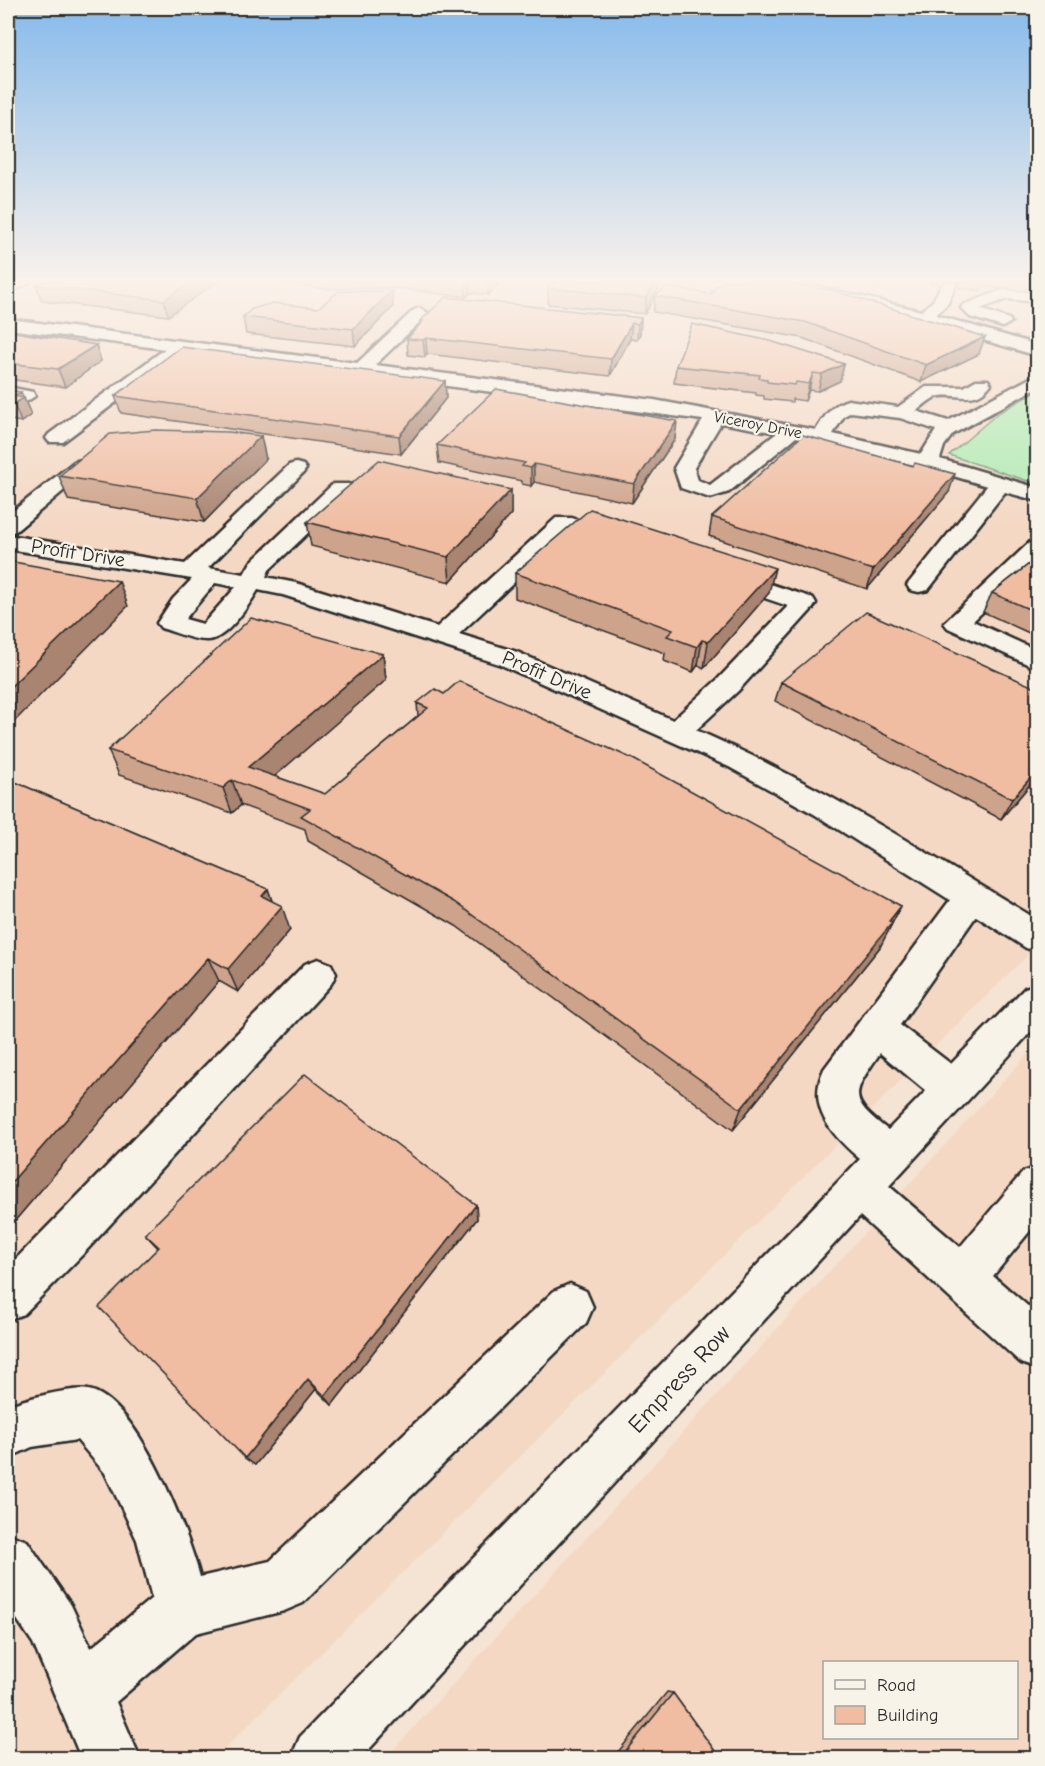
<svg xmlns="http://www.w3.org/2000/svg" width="1045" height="1766" font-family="'Comic Neue',sans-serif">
	<rect width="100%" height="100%" fill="#f5e3d3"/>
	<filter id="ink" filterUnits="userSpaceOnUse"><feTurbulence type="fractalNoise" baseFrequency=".0167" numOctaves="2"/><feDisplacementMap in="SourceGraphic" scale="12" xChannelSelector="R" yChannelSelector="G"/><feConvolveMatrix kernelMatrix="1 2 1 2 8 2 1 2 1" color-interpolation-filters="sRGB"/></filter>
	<g filter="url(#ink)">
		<path fill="#f4d8c4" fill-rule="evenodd" d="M8,281H1037V391L998,413L950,454L1037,484V946L215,1758H8Z
			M1037,1044V1758H386ZM824,1662H1016V1738H824Z"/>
		<path fill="#adebb1" stroke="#6c8b6e" stroke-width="1.5" d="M1037,391V484L949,455L998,413Z"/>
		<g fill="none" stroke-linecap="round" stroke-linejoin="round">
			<g stroke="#2b2b2b" stroke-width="5">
				<path id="minor" d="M13,281H32L8,294V284Z
					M758,281L801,282L921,311L933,301L943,282H953L956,285L948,303L936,315L1038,345V356L866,306L766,286Z
					M1005,289L1038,292V302L1007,299L980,309L1009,319L1011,322L1003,327L970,317L961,308L963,305Z
					M420,308L428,313L426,316L375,365L654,400L816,430C825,416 831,405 848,400L898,407L926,387H964L976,380H988L991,384C974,407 956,391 936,397C930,399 922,407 916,411L948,421L1038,374V387L953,434L944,446L940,459L1038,488V501L1005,492L928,590L919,592L910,590L907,585L987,486L923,467L796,437L729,492L710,498L681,488L674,468L703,420L184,351L63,442H49L46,438L49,434L165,349L8,329V319L357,363L414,310ZM851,412L900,418L936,430L921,454L833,434L844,416ZM721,423L777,433L710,485L698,480L694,468Z
					M8,387L33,392L35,396L26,402L8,398Z
					M81,460L88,462L91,466L88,470L16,531L8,533V515L74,462Z
					M296,463L303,465L306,469L303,473L208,568L244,574L251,562L333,484H349L352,489L349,494L269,570L266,577L296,583L437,627L556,518H572L620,534L623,539L620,544L612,546L568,532L459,634L517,652L673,720L718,679L788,606L718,582L714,577L718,572H734L813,598L816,603L813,608L738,691L696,730C816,782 926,853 1038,920V952L1026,948L976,916L900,1025L951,1064L1025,988L1038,984V1024L889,1186L960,1247L1023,1172L1038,1167V1221L993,1276L1038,1315V1369L1021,1363L860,1216L361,1758H291L300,1737L860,1159C832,1135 806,1107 824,1069L950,900L814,814L729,767L499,664L283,595L258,590C249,605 226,640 208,640C194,641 175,632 161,628L157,623L173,599L192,579L8,549V535L185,564L289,465ZM215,583L236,587L203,624L185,619ZM880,1053L926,1091L888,1130C847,1098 852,1094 880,1053Z
					M1038,540V560L973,621L1038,651V669L948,628L944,623L1030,542Z
					M318,959L331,964L336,974L331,984L83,1254L24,1314L8,1320V1267L305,964Z
					M570,1284L586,1291L593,1307L586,1323L303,1603L284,1611L196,1633L116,1702L140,1758H81L33,1643L8,1606V1534L27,1541L71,1605L91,1648L152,1598L137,1540L105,1473L77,1440L32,1447L8,1458V1406C23,1399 72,1387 88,1390C138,1399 188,1533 200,1577L270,1561L554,1291Z"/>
			</g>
			<use href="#minor" fill="#f7f3e8" fill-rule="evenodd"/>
		</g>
		<path fill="#cea38b" stroke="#2b2b2b" stroke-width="1.5" d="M45,281H218L168,316L42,301L36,285Z
			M286,281H501L488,295L470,293L466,297L395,288L326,289L287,284Z
			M662,281L645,314L548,304V288Z
			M869,281H882L880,283L869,282Z
			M930,281H1038V293L982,286L981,291L960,288L961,283L944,281L942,285L930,284Z
			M392,291L393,307L355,346L246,334L243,317L318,308Z
			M711,291L979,354L921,382L802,338L653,312L655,296L711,294Z
			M641,318L640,334L637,340L630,339L610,376L427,354L425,357L408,355L407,339L421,324L420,321Z
			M8,331L96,345L101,361L65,387L8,379Z
			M844,364L840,381L818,391L809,390L805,401L792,399V402L764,399V396L756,395V393L674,383L676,366Z
			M445,381L446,398L401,454L121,413L115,396Z
			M8,390L24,398L31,415L21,422L11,420L8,423Z
			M675,439L632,503L534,482L531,486L522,484V481L439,463L437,445Z
			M266,459L204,522L68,500L59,476Z
			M511,490V514L450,582L311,546L307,522Z
			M949,492L867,589L709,536L712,517Z
			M1038,557V637L983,612L992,593Z
			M515,573L769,593L704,668L698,665L693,672L664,661L665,653L515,598Z
			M383,654L386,680L274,776L325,794L418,716L417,703L901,906L880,947L733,1130L456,926L308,841L305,829L241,805L232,813L119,775L108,750Z
			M781,682L1038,775L1001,819L775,701Z
			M8,779L268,889L272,901L290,930L238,992L219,981L13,1223L8,1220Z
			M476,1205L477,1219L332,1405L316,1389L255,1465L245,1458L158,1248L145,1234Z
			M667,1692L673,1693L720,1758H613Z"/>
		<path fill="#a88471" stroke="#2b2b2b" stroke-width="1.5" d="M192,281H218L168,316L164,300Z
			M466,281H469L470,293L466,297Z
			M488,281H501L488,295Z
			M656,281H662L645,314L646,298Z
			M392,291L393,307L355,346L353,329Z
			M641,318L640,334L637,340L638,324Z
			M632,323L630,339L610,376L611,359Z
			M985,337L979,354L921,382L926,365Z
			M426,338L427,354L425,357L423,340Z
			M96,345L101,361L65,387L58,369Z
			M844,364L840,381L818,391L822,374Z
			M813,373L809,390L805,401L809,384Z
			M445,381L446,398L401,454L399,436Z
			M21,392L31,415L21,422L14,404V396Z
			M8,411L11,420L8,423Z
			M677,421L675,439L632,503L634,484Z
			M261,436L266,459L204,522L197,498Z
			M534,464V482L531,486V468Z
			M955,474L949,492L867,589L873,570Z
			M511,490V514L450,582L448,557Z
			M775,568L769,593L704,668L708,642Z
			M119,581L128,606L8,728V689Z
			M702,640L698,665L693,672L697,647Z
			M383,654L386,680L259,790L248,767Z
			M1038,769V775L1001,819L1012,799Z
			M232,780L241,805L232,813L223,788Z
			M268,889L276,913L282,906L290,930L238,992L228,969L262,896Z
			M901,906L880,947L733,1130L741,1109Z
			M208,958L219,981L13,1223L8,1218V1186Z
			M476,1205L477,1219L332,1405L325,1396Z
			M308,1379L316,1389L255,1465L245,1458Z"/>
		<path fill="#f0bda2" stroke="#2b2b2b" stroke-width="1.5" d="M45,281H192L164,300L36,285Z
			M554,281H656L646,298L548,288Z
			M723,281H774L831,290L985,337L926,365L805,322L655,296L666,287L711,294L714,291H711Z
			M339,291H392L353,329L243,317L252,309L273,303L318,308Z
			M446,297L641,318L638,324L632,323L611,359L426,338L423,340L407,339L423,321H420Z
			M692,324L770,341L844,364L822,374L813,373L809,384L796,382L795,385L767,382V379L759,378L760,375L676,366Z
			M8,331L96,345L58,369L8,363Z
			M181,347L445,381L399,436L115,396Z
			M496,389L677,421L634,484L534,464L531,468L522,466L525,463L437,445Z
			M8,390L21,392L14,396L24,398L14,404L8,403Z
			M155,430L229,432L261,436L197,498L59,476L110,434Z
			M803,435L913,466L915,463L955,474L873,570L712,517Z
			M379,460L511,490L448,557L307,522Z
			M590,509L775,568L708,642L702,640L697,647L667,636L673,630L515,573Z
			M1038,557V613L992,593Z
			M8,561L119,581L8,689Z
			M866,612L1038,689V769L1012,799L781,682Z
			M251,618L383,654L248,767L325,794L428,708L417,703L435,689L444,694L459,681L633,759L901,906L889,921L892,923L741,1109L454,902L301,816L310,809L232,780L223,788L108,750Z
			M8,779L268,889L262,896L282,906L228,969L208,958L8,1186Z
			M305,1074L476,1205L325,1396L308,1379L245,1458L99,1307L159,1247L145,1234Z
			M673,1693L720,1758H620Z"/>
	</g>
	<linearGradient id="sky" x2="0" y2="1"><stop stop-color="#86baeb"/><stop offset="0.53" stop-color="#faf2eb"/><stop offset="1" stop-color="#faf2eb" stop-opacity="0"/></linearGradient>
	<rect width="1045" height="528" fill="url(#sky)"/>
	<g text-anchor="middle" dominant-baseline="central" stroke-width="4.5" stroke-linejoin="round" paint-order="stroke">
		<g font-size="16" fill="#2b2b2b" stroke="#f7f3e8">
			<text transform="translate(758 425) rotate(11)">Viceroy Drive</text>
		</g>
		<g font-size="20" fill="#2b2b2b" stroke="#f7f3e8">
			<text transform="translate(78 553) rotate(9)">Profit Drive</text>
			<text transform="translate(547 675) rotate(23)">Profit Drive</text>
		</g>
		<g font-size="24" fill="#2b2b2b" stroke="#f7f3e8">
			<text transform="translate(679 1379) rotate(-47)">Empress Row</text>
		</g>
	</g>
	<rect width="1045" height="1766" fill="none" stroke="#f7f3e8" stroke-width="30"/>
	<rect x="15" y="15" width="1015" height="1736" fill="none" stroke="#2b2b2b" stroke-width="2" filter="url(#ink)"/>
	<rect x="823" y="1661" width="195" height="78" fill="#f7f3e8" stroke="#a5a39c" stroke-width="1.5"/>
	<rect x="835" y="1680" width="30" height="9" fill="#f7f3e8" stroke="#a5a39c" stroke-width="1.5"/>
	<text x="877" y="1691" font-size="18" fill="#2b2b2b">Road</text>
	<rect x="835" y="1706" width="30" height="18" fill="#f0bda2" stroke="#a5a39c" stroke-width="1.5"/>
	<text x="877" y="1721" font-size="18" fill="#2b2b2b">Building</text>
</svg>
